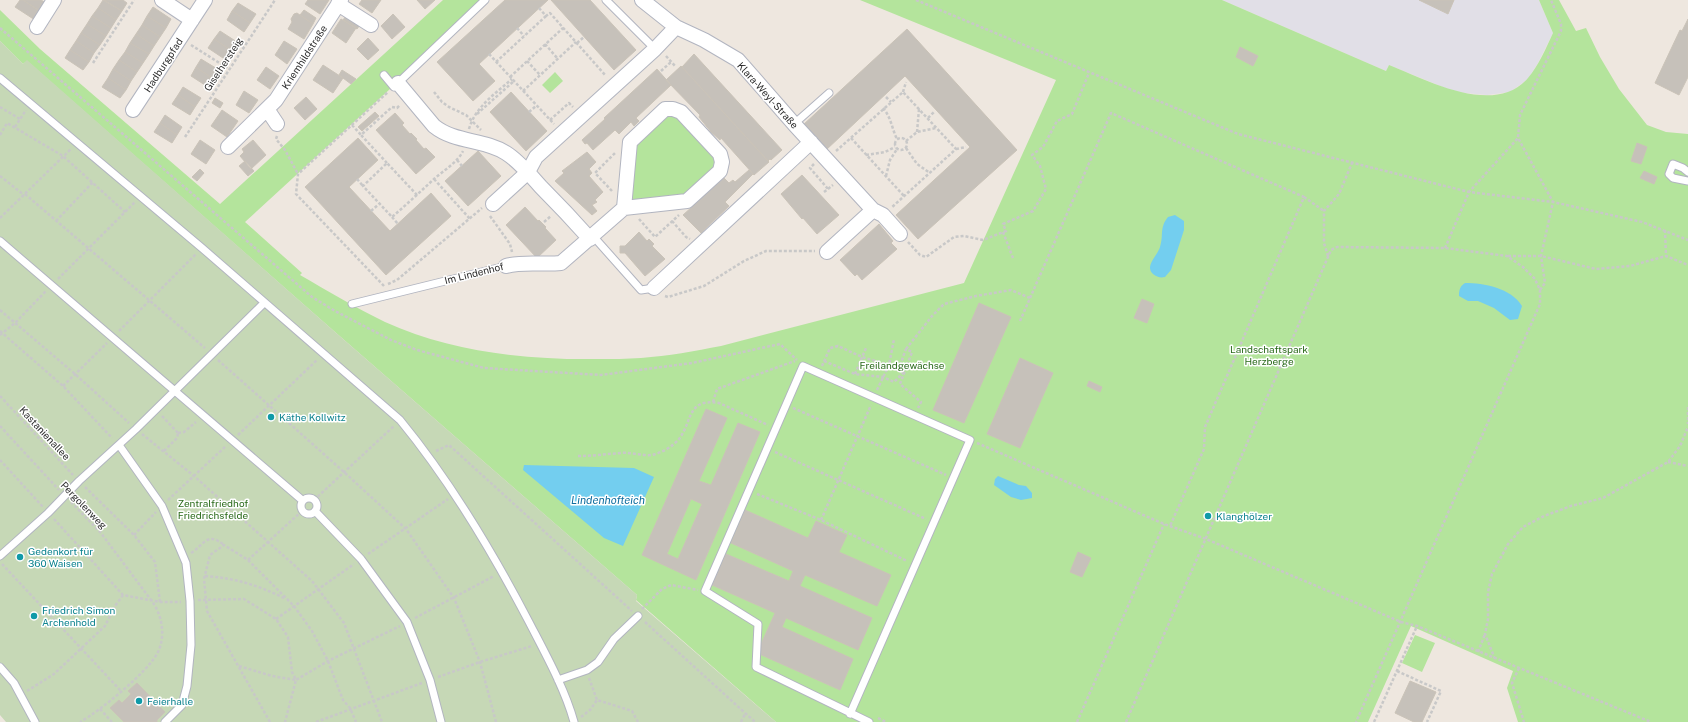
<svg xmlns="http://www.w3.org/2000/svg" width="1688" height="722" font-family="'Public Sans',sans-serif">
	<rect width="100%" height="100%" fill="#eee7df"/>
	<path fill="#e1dfe7" d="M1222,0H1539L1553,33L1538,63L1528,79L1510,92L1487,95L1455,92L1389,65L1386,71Z"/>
	<path fill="#b4e49c" d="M443,0H487L245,222L302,273L300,275C328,291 356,308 385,322C451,352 526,360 598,359C612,359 627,359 641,358C668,356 695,351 721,346L964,283L1056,80L860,0H1222L1386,71L1389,65C1427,80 1494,117 1528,78C1539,65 1546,48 1553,33L1539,0H1559L1576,31L1586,28L1600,57L1619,89L1647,125L1666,132L1688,134V722H1518L1507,688L1513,671L1411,626L1368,722H776L636,600L637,595L335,332L27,61L23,64L0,41V10L40,49L220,204Z
		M555,72L563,81L550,93L542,85Z
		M672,113L716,159L715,168L684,196L634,201L631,200L633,147L665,115Z
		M1415,635L1435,643L1422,672L1402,663Z"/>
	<path fill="#c6d8b6" d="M0,41L23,64L27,60L335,332L637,595L636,601L776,722H6L0,715Z"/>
	<path fill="#73ceef" d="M1175,215L1184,221V230L1171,270L1165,277C1160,278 1157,277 1153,274C1144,266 1158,255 1160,247C1164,235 1159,228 1168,217Z
		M1465,283C1484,283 1511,288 1522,306L1518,319L1510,320L1494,308L1478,301H1468L1459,296C1459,290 1460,286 1465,283Z
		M524,465L634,468L654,477L623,546L604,538L523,470Z
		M998,476L1019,485L1026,486L1032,493V498L1021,500L1011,497L994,485L995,479Z"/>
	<path fill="#c6c1ba" stroke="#cac3b8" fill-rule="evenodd" d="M20,0H23L41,12L35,20L15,7Z
		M23,0H41L46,3L41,12Z
		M103,0L122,11L116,20L98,8Z
		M104,0H123L127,3L122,11Z
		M308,0H329L320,14L305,4Z
		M362,0H381L372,13L359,4Z
		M417,0H435L425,9Z
		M505,0H548L479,64L495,81L473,101L437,62Z
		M551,0H590L636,50L614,70Z
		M1419,0H1454L1448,14Z
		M238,3L256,14L250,23L232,11Z
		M153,7L171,19L166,28L147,16Z
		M98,8L116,20L111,28L92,16Z
		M304,10L316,18L313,24L300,15Z
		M232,11L250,23L244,32L227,20Z
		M297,13L313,24L304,39L288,29L292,22L291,19L294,14Z
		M348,13L362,22L357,29L343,20Z
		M393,14L405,27L392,39L381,26Z
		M92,16L111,28L106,36L87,24Z
		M147,16L166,28L160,37L142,25Z
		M341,19L356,28L346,43L332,33Z
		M1688,19V77L1679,95L1655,83L1680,30L1682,31Z
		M87,24L106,36L100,45L81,33Z
		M142,25L160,37L154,46L136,34Z
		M907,29L1017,150L918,239L896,215L970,147L905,76L826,150L803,125Z
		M220,31L237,42L232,51L214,39Z
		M81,33L100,45L94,53L76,41Z
		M136,34L154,46L149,54L130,43Z
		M368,38L379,50L368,60L357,49Z
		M214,39L232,51L226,60L208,48Z
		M76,41L94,53L89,62L70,50Z
		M284,41L297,49L287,64L275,55Z
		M130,43L149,54L143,63L125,52Z
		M1240,47L1258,56L1253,66L1236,57Z
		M70,50L89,62L83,70L65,58Z
		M125,52L143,63L137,72L119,60Z
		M694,54L782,150L771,160L770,159L768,161L682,67Z
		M201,59L219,70L213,79L196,67Z
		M119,60L137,72L131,81L113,69Z
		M323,65L343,78L333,93L313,80Z
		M681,66L768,161L769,162L754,175L721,138L720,140L711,132L699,117L700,115L666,80Z
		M196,67L213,79L208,87L191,76Z
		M266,67L279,76L270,89L257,80Z
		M113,69L131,81L126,90L108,78Z
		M657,69L671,85L636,118L639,121L634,126L631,122L619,134L615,130L593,150L587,143L585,144L582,140L605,119L604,118Z
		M342,70L356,79L351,84L339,75Z
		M108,78L126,90L120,98L102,87Z
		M183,87L201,98L195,107L178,95Z
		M244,91L258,100L249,113L236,105Z
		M511,92L547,131L526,151L490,112Z
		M178,95L195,107L190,115L172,104Z
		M306,97L317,109L305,120L294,108Z
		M215,98L223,103L220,108L212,103Z
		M222,110L238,121L227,137L211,126Z
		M375,112L379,116L362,131L358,127Z
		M395,113L404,123L402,125L410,134L411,133L417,139L416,140L424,149L426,148L435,157L416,174L376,130Z
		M165,115L182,127L177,135L160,123Z
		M160,123L177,135L172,143L154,132Z
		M358,138L378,160L349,187L390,231L431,193L451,216L386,275L305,187Z
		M200,140L215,150L206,164L191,154Z
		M253,140L266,155L251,169L240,156L244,152L242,149Z
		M1637,143L1647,147L1641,164L1631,161Z
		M478,151L501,176L468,206L445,181Z
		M587,152L596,162L589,169L592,173L589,176L603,192L595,200L597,202L592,205L597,211L592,215L555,181L564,173L562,171Z
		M245,161L254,171L248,176L239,166Z
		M200,169L204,173L197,181L192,177Z
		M749,170L753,174L725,202L729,206L701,233L683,215L702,198L701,197L705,193L706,194L724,178L729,183L733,180L735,182Z
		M1644,171L1657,177L1654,184L1640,178Z
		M802,175L839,215L817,234L803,218L802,219L781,194Z
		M525,207L538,221L539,220L546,227L545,228L556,240L537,258L506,225Z
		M879,224L893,241L891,243L897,249L862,280L857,274L855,276L840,260Z
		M639,232L647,241L649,239L654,244L652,246L665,259L645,276L625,253H620V246H625Z
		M1142,299L1154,304L1147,323L1134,318Z
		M979,303L1011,317L964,423L933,410Z
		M1020,358L1053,373L1020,448L987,434Z
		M1089,381L1102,387L1100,392L1087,386Z
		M706,409L727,418L699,481L711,485L738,423L760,432L696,580L642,555ZM691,499L702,504L678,559L667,554Z
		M745,510L808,538L816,521L847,535L839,552L891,575L877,606L805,575L800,586L872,618L858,650L786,618L782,627L853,659L840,690L757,653L775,613L712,585L726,554L789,581L793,571L731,543Z
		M1078,552L1091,558L1082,577L1070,572Z
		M1410,681L1436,692L1422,722H1414L1395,713Z
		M137,683L165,712L157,720V722H124L110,708L119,700L122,703L131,694L128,691Z"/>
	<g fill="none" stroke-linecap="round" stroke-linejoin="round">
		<g stroke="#b2b5c0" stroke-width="9">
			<path id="service" d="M606,0L655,49
				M384,75L394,87
				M0,78L202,248L400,420C451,482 492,551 529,622C545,653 565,689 574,722
				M398,83L485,0
				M794,124L829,93
				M1688,172L1683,168L1673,164L1669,174L1673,178L1688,181
				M593,236L641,290L654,288
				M0,241L302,500
				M352,304L506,266
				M119,445L162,506L186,563L190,601L191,645L187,686L182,705L165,722
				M301 506a8 8 0 1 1 16 0a8 8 0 1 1-16 0Z
				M315,511L361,559L407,622L430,680L441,722
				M0,556L48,513L79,481L136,429L264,303
				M0,667L14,683L35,722
				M558,680L587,670L598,662L614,639L638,616
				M850,714L970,440L803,366L705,591L758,624L756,667L869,722"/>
		</g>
		<g stroke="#b2b5c0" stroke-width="16">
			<path id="minor" d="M162,0L192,20
				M642,0L676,27L704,40L738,60L794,124L873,210L883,215L900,234
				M338,4L371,25
				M37,27L54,0
				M398,83L434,126C455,143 484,139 506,153C519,161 531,176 541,187C558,204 574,221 590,239
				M267,109L277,124
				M133,110L205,0
				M228,147L276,100L341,0
				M493,204L528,172L536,157L655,49L676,27
				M827,252L873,210
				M506,266C524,261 542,265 561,263L624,208L687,201L720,171L722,162L720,154L681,112L673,109H665L630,142L624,208
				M654,288L811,142"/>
		</g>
		<path stroke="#c8c8c8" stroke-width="2.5" stroke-dasharray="3 2" stroke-linecap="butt" d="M916,0L1238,134L1469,192L1553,202L1642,222L1688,240
			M539,8L546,16L550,13L606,76
			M0,28L312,297L335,311L391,340L417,350L484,368L601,375L692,363L780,344L797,360
			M517,28L524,36
			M577,43L584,37
			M545,44L558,59
			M191,45L229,69
			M489,54L554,124
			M666,56L675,66
			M527,61L540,75
			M496,62L546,16
			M93,63L134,0
			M661,71L671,62
			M510,77L563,28
			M523,91L576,42
			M434,92L442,102L449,107L466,115L481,130
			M903,92L906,82
			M886,97L891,102
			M0,107L20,119
			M883,108C891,117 892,129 897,139
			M529,112L536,106
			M477,114L514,81
			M928,118L934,112
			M550,120L569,103L573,107
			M352,125L361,135
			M15,127L26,110
			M469,129C475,107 496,93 512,79
			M917,132L919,109
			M0,135L7,123L63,156L125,212
			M277,136L276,139L285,150L298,174
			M185,137L275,0
			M895 144a6 6 0 1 1 12 0a6 6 0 1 1-12 0Z
			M851,138L904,196
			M906,141L917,132L936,128
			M906,148L917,164L930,173
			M956,149L966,147
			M836,151L903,92L956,149L891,208
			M866,155L885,152L895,147
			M457,160L462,166
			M387,163L361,135L392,107L397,108L400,105
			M814,164L810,168L828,189
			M0,176L24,195
			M886,176L890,160L897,149
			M357,179L363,186
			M434,179L470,219
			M612,191L595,173L616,152
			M824,192L833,185
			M25,194L205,348
			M417,195L387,163L363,186L392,217C406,205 420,192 434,179C443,171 458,162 463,151
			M1304,197L1324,211
			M371,211L379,204
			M490,216L510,244L512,252
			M392,217L398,224
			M0,218L71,149
			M639,219L655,237L679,215
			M56,221L93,182
			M672,221L686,237L690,239
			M544,222L551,216
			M1665,230L1666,256
			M1003,232L1013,258
			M908,242L920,255L926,257L954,237L964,236L983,240L1006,231L1003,224L1033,211L1046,189L1040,166L1032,155L1043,147L1057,121L1072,114L1089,73
			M1445,248L1469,192L1518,138
			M1328,256L1324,243V211L1339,194L1352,163
			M1508,256H1541L1596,269L1630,266L1666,256L1688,265
			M58,279L135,202
			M388,284L397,280L482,208
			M384,286L296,194L298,174L388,92
			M1540,290L1545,283L1541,256L1553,202L1518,138L1520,115L1561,31V24L1551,0
			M665,296L668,297L704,286L744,261L766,251H815
			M0,310L75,374L129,423
			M1020,321L1111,113L1304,197L1205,427L1204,449L1170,526
			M0,331L63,386L112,438
			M119,331L196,254
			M0,335L15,323L46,291
			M906,349L932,316L944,304L976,296L1011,290L1030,298
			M218,360L344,472L406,529L454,598L480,662L496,722
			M824,361L855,374L883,377L894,382L903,373
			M822,366L830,348L838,346L862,357L899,368
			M904,373L899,368L906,349L912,352L900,384L921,402L918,408
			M855,374L866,348
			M63,386L107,343
			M877,390L889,365L894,339
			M0,396L73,475
			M713,402L717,389L795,361
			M1688,407V424
			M793,408L946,475
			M162,416L178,433
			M0,426L59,490
			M178,433L184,432L196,422
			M142,434L194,476L312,581L344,623L382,722
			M238,435L317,360
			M977,443L1164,524L1206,539L1401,622L1417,626L1651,722
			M164,451L177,438L178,433
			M436,451L449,445L632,611
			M775,452L926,519
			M578,456C592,456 606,454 621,453C631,452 642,456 652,455C660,453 668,449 674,444C694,428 683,397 719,403L768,425
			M0,460L43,507
			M1668,462L1688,466
			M85,487L134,535L155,562L160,602
			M757,494L821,520L907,561
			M168,500L226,446
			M314,500L394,426
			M71,502L101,533L151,600C162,614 166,635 158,652C148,672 100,711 80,722
			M54,519L123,595L160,602H181
			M821,520L871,405
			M134,535L156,512
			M191,553C204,545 207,531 224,545
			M368,554L448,499
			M248,560L302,511
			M2,564L121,691
			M205,576C235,578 257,585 284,598
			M198,600L244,599L276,619L288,637L292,672L296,680L328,661L400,626
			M642,609L662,589L671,585L698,590
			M415,618L494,576
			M276,619L354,564
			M645,622L755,722
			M1478,652L1485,634
			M1495,659L1485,634L1488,619V592L1492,574L1508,544L1523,527L1544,516L1571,506L1603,498L1668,462L1680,446L1688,427
			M239,666L272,676L296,680L285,722
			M1519,668L1512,683L1524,722
			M1397,671L1441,691L1427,722
			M438,677L480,662L532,646
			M589,678L597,700
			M27,691L54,674L105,626L115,606L123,595
			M100,709L112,722
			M581,717L590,710L597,700L632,711L638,722
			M878,718L886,722
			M270,722L207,611L204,579L210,555L224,545L248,560L294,606L312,631L328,661L343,700L350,708L356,722
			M316,722L422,683
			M741,722L745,714
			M1077,722L1164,524
			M1126,722L1331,250L1337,247L1445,248L1507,256L1523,267L1535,279L1540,290V304L1356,722
			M1374,722L1417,626"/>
		<use href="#service" stroke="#fff" stroke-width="7"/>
		<use href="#minor" stroke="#fff" stroke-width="14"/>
	</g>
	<g fill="#0f9aa8" stroke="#fff" stroke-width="1.5">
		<circle cx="271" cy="417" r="4"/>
		<circle cx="1208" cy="516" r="4"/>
		<circle cx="20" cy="557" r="4"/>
		<circle cx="34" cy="616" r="4"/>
		<circle cx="139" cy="701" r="4"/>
	</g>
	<g text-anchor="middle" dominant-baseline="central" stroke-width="3" stroke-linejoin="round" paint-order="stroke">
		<g font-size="10" fill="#2c2c2c" stroke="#fff">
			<text transform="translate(304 57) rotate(-57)">Kriemhildstraße</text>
			<text transform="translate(223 64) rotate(-57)">Giselhersteig</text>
			<text transform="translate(163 65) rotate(-57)">Hadburgpfad</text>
			<text transform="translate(768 95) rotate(48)">Klara-Weyl-Straße</text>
			<text transform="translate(474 273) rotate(-14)">Im Lindenhof</text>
			<text transform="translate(45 433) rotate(47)">Kastanienallee</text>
			<text transform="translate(84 505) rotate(46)">Pergolenweg</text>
		</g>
		<g font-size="10" fill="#2b6b1b" stroke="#fff">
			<text x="1269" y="349">Landschaftspark<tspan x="1269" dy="12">Herzberge</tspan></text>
			<text x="902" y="365">Freilandgewächse</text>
			<text x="213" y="503">Zentralfriedhof<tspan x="213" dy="12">Friedrichsfelde</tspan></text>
		</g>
		<g font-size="10" fill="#0d838f" stroke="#fff" text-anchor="start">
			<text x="279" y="417">Käthe Kollwitz</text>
			<text x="1216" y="516">Klanghölzer</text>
			<text x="28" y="551">Gedenkort für<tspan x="28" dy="12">360 Waisen</tspan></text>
			<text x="42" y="610">Friedrich Simon<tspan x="42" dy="12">Archenhold</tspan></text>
			<text x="147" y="701">Feierhalle</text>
		</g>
		<g font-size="11" font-style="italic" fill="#0e6d9f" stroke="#fff">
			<text x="608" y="500">Lindenhofteich</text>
		</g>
	</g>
</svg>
